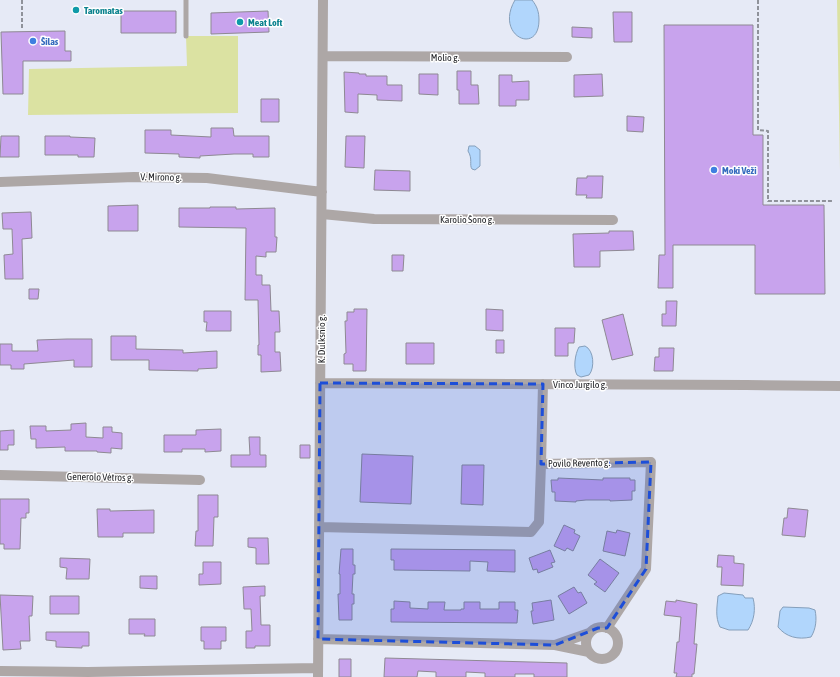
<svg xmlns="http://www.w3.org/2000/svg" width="840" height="677" font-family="'Asap Condensed',sans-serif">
	<rect width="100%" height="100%" fill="#e6eaf6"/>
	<path fill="#dbe2a2" d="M837,0H840V170Z
		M186,36H238V113L28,115L29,69L187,66Z"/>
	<path fill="#b1d6fc" stroke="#859fbb" d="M515,0H532C537,6 539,12 539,20C539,56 494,36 515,0Z
		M469,146H475L480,150V166L475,170L472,169C469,165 473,159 468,151Z
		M585,346C594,350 595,368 589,375L581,377L577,375C573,368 575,354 579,347Z
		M724,593L743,595L745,598H753C756,609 754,621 748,630H729L720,627C715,617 717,607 718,596Z
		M783,607L809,608L815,610C817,619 816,629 811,637C798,640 786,637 778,627L780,611Z"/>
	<path fill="#c8a3ed" stroke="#8e8993" d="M121,11H176V33H121Z
		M268,11L269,32L211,34V13Z
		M613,12H632V42H614Z
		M664,25H753V135H763V205H824L825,294H755V245H673V288H658L659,255H665Z
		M572,27L592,28V38L572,37Z
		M65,31V51H71V61H23V94H3L1,32Z
		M457,71H471V85H478L479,104H459V90H457Z
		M344,72L359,73V74H366V76H387V85H402V101L377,100V95L358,94V113L345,112Z
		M419,74H438V95L419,94Z
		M602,74L603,96L574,97V75Z
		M499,75H512V82L529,81V100H516V106H499Z
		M261,99H279V122H261Z
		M627,116L644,117L643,132L627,131Z
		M211,128H233L234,136H269V157H253V154H234L200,156V158L179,157V154L145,153V130H171V135L211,137Z
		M1,136H19V157H0Z
		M45,136H70V137L95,138L94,157H78V155H45Z
		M346,136H365L364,168L345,167Z
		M375,170L410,171V191L374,190Z
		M587,176H603L602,198H586L587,195H576L577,178H587Z
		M138,205V231H108V206Z
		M210,207H236V209L275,208V237H277L276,252H266V257L256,256V275H262V285H270L271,311H279L280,332H275V352H280L281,371L261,372V355H258V345H259L258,300H245L246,228L179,227V208H210Z
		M31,212L32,238L22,239L23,279H5L4,255L13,254L12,229H3L2,213Z
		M609,231H633L634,250L600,251V267H574L573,234L609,233Z
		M392,255H404L403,271H392Z
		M29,289H39L38,299H29Z
		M666,301H677L676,326H662V314H666Z
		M354,309H367L366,371H353V364H344V354L346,353L345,321H347V312H354Z
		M486,309L503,310V331L486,330Z
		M204,311H231V331H206L207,322H204Z
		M623,314L633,355L612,360L602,320Z
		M555,328H575L574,343H568V356H555Z
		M111,336H136V349L183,350V353L217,351V368L198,369V371L149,370V360H111Z
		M67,339H92V367H74V360L24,364V369H11V365H0V344H12V351H38L37,340Z
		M496,340H504V353H496Z
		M406,343H434V364H406Z
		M659,348H674L673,371H654L655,357H659Z
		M86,423V437L103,438V427H112V432L122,433V449L111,448V453L97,452V451H65V447L36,448V439H31L30,426H46V431L71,430V424Z
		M221,429V451L205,452V449H182V452H164V435H196V430Z
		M14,430V445H8V450H0V431Z
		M249,437H260V455H266V467H231V455H250Z
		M300,445H310V458H300Z
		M362,454L413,456L411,504L360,502Z
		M462,465H484L483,505L461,504Z
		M558,478L603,480V478H630V480H635V491H632V500L610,501V500H586L576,501V502L555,501V492H552L551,480H558Z
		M198,495H218V517H214L213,546H195L196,531H198Z
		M0,499H29V513H26V518H21L20,549H4V544H0Z
		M788,508L808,510L805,537L782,535L784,518H787Z
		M97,509H110V511L154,510V533H123V537H98Z
		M564,525L575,530L574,533L580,536L573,551L567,548L565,551L554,546Z
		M617,530L630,533L625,556L603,551L607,531L616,533Z
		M248,538H268L269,564H256V548L248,547Z
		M341,549H353V565H355V574H353L352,594H354V604H352V620H339L338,594H340V574H339Z
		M391,549L515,550V572L487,571L488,562L470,561V571L394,570V560H391Z
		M550,550L555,562L551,563L553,567L538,573L537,569L533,570L529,558Z
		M718,555L734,556V563L744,564L743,586L721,585L722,567H717Z
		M60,558L90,559L89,579H66L67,568L60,567Z
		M600,559L619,573L605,592L594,584L597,582L588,575Z
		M203,562H221V584L199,585V574H203Z
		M140,576H157V589L140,588Z
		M265,586V596H260L261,625H270V646H255V648H246V631H252L251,609H244L243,587Z
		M574,587L578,593L581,592L587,603L569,614L558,596Z
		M0,595L33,596L32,616H29L30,641H20L21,649L3,650Z
		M50,596H79V614H50Z
		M551,600L554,620L533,624L531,611H533L532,603Z
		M676,600L697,604L694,644H697L694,674H692V677H676L677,673H674L677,642H679L681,617L664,615L666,601L676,602Z
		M394,601L410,602V608L428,609V602H445L444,610H461V609H464V602H480V609H499V602H515V610H518L517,623L391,622V609H394Z
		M129,619H155V636H144L145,634H129Z
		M201,627H226V641H221V649H204V641H201Z
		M46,632H89V646H82V648L56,647V641L46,640Z
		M385,658L567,663V677H534V674H515V677H485V673L466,672V677H436V672L418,671L417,677H384Z
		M339,659H351V677H339Z"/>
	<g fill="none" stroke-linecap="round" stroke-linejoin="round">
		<path stroke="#8f929a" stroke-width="2" stroke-dasharray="4 2" stroke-linecap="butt" d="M22,0V30
			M758,0V130L768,131V201H833"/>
		<path stroke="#ada7a6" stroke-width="5" d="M186,0V36"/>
		<path stroke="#ada7a6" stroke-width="10" d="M323,56L567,57
			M0,182L134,177L207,178L322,192
			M322,214L374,219L613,220
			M320,383L746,385L840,386
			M541,464L543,384
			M0,475L200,480
			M319,527L531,532L539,522L541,464L651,462L646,569L607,628
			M586 643a16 16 0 1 1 32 0a16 16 0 1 1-32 0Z
			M318,639L555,645L589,652
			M555,645L589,633
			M0,671L88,672L318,668
			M318,677L323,0"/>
	</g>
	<path fill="#1d4ed8" fill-opacity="0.2" stroke="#1d4ed8" stroke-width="3" stroke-dasharray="8 5" stroke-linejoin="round" d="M320,383L543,384L541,464L651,462L646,569L607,628H598L555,645L318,639Z"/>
	<g fill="#0f9aa8" stroke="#fff" stroke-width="1.5">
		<circle cx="76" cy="10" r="4"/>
		<circle cx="240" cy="22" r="4"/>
	</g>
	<g fill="#3f7fe0" stroke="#fff" stroke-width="1.5">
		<circle cx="33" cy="41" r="4"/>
		<circle cx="714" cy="170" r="4"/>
	</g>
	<g text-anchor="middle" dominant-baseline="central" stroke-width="3" stroke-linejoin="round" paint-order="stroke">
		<g font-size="10" font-weight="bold" fill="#0d838f" stroke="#fff" text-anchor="start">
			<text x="84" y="10">Taromatas</text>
			<text x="248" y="22">Meat Loft</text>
		</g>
		<g font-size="10" font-weight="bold" fill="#366cbe" stroke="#fff" text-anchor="start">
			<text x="41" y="41">Šilas</text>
			<text x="722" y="170">Moki Veži</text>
		</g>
		<g font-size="10" fill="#1e1f23" stroke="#fff">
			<text x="445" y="57">Molio g.</text>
			<text transform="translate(161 177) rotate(1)">V. Mirono g.</text>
			<text x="467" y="219">Karolio Šono g.</text>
			<text transform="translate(321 339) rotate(-90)">K. Dulksnio g.</text>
			<text x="580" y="384">Vinco Jurgilo g.</text>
			<text transform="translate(579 463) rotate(-1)">Povilo Revento g.</text>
			<text transform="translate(100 477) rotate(1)">Generolo Vėtros g.</text>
		</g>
	</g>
</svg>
